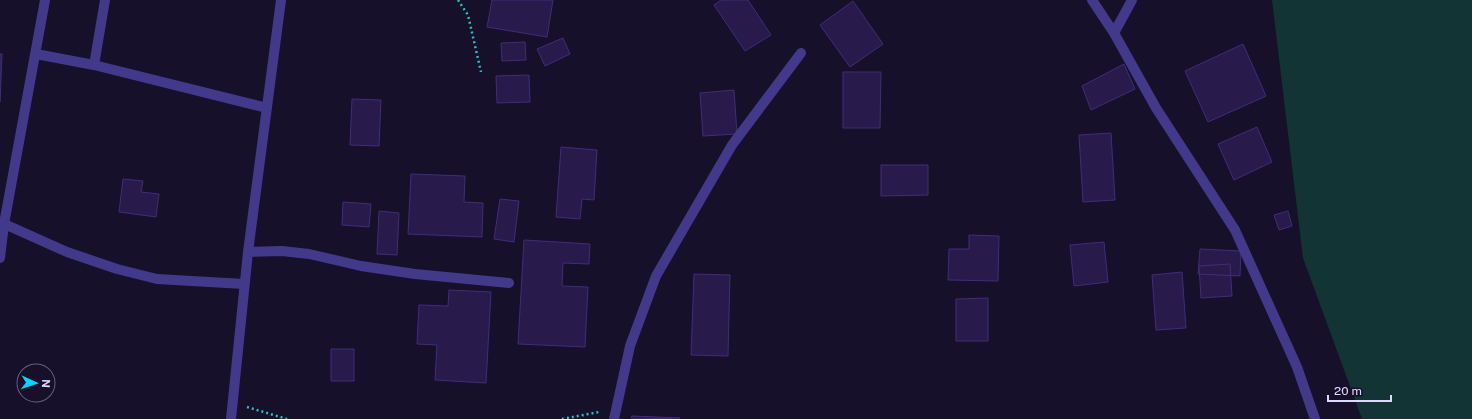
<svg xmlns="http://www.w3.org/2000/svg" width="1472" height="419" font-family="'Public Sans',sans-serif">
	<rect width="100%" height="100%" fill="#16102a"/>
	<path fill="#123435" d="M1272,0H1472V419H1362L1303,258Z"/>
	<path fill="#281b4c" stroke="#412c79" d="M492,0H553L547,37L487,27Z
		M721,0H748L771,35L745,51L714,5Z
		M853,1L883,44L850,67L820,25Z
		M563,38L570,54L545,66L537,49Z
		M525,42L526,60L502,61L501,43Z
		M1243,44L1266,96L1208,122L1185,71Z
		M0,54H2L0,102Z
		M1124,64L1135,89L1091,110L1082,86Z
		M843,72H881L880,128H843Z
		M529,75L530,102L497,103L496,76Z
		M734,90L737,134L703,136L700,93Z
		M352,99L381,100L379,146L350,145Z
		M1257,127L1272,162L1234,180L1218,144Z
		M1111,133L1115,200L1083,202L1079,135Z
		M561,147L597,150L594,200L582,199L580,219L556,217Z
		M881,165H928V195L881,196Z
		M411,174L465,176L464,202L483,203L482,237L408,234Z
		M123,179L143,181L141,192L159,194L156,217L119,212Z
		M500,199L519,201L514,242L494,239Z
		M343,202L371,204L369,227L342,225Z
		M379,211L399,213L397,255L377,254Z
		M1288,211L1292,226L1279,230L1274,215Z
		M969,235L999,236L998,281L948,280L949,249H969Z
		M524,240L590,244L589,264L563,263L562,286L588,287L585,347L518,344Z
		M1104,242L1108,282L1074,286L1070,245Z
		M1200,249L1241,251L1240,276L1198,274Z
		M1230,264L1232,296L1201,298L1199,266Z
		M1182,272L1186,328L1156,330L1152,275Z
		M694,274L730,275L728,356L691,355Z
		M449,290L491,292L486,383L435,380L437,345L417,344L419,305L448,306Z
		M988,298V341H956V299Z
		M331,349H354V381H331Z
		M632,416L680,418L631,419Z"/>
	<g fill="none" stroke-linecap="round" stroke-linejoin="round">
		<path stroke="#2cbfc0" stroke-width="2.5" stroke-dasharray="2 3" stroke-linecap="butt" d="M458,0L468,15L481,72
			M247,407L287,419
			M562,419L599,412"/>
		<path stroke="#42398b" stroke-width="10" d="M1092,0L1114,33L1156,108L1235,230L1297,367L1315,419
			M1114,33L1132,0
			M36,54L94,65L267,108
			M94,65L105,0
			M0,222L67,252L117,269L157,279L244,284
			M248,252L282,251L309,254L361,266L415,274L509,283
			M0,258L4,224L45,0
			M231,419L248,252L281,0
			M614,419L630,346L656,276L732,145L801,53"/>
	</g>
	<g transform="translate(36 383) rotate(93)"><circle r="19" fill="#16102a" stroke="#67607f"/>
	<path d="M0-3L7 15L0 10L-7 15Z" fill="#05d5ff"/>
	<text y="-6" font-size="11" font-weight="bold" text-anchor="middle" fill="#e0d9ff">N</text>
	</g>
	<path d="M1328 395v6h63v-6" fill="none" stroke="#e0d9ff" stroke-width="2"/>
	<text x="1334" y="395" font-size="12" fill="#e0d9ff" stroke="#16102a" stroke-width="3" paint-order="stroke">20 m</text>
</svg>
